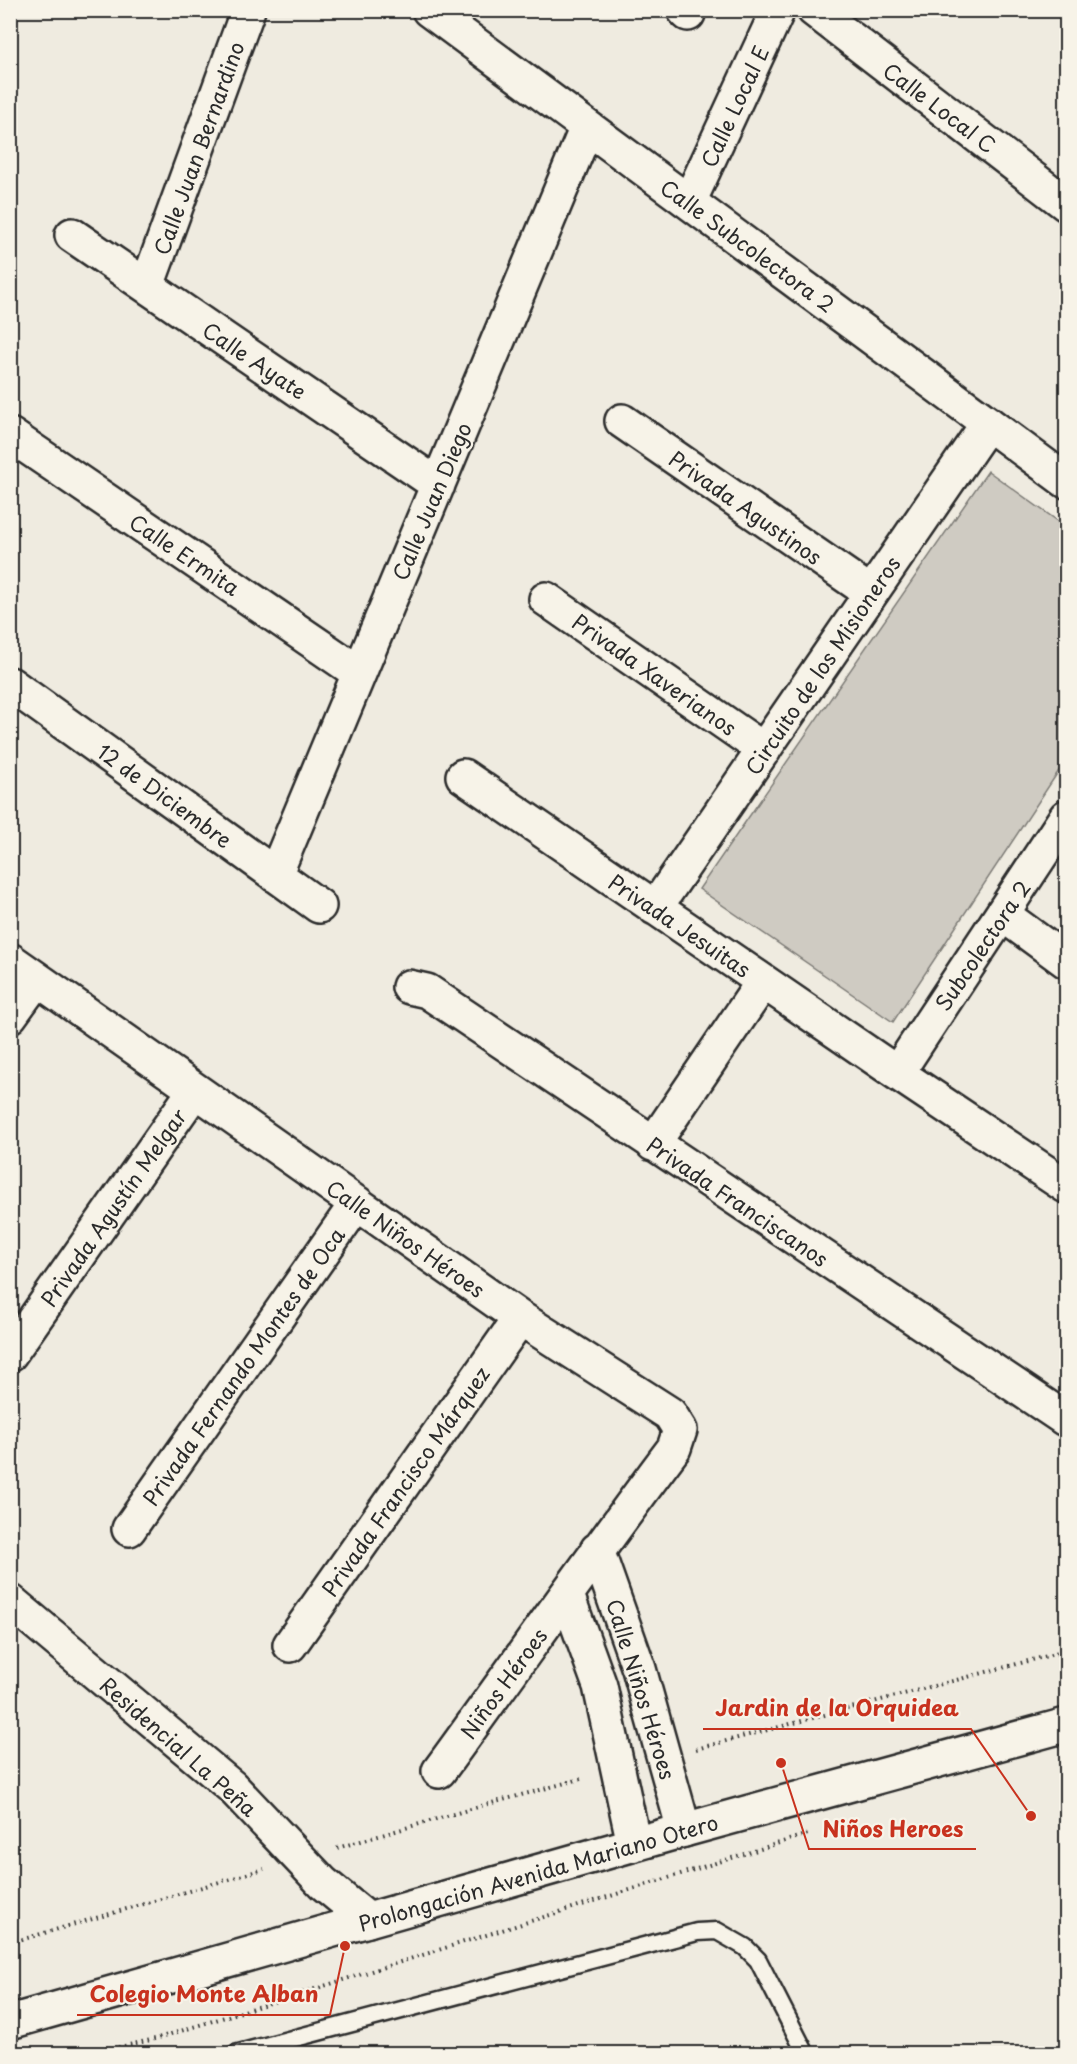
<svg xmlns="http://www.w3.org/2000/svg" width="1077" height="2064" font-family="'Playpen Sans',sans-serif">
	<rect width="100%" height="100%" fill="#efebe0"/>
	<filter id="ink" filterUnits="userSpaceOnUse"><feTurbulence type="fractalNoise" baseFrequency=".0167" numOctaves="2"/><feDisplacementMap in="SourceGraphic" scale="12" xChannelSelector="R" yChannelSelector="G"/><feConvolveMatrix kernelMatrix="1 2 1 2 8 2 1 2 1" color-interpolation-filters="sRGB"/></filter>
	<g filter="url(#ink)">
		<path fill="#cfcbc2" stroke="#7d7b76" stroke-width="1.5" d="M988,471L1066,527V760L893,1022L699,889Z"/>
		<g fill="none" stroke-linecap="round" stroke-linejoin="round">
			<g stroke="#2b2b2b" stroke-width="21">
				<path id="lane" d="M235,2054L697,1932L717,1931L745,1947L758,1960L806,2054"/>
			</g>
			<g stroke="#2b2b2b" stroke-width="38">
				<path id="street" d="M429,10L1066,481
					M684,10L688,14
					M814,10L1066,204
					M689,202L778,10
					M72,235L438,485
					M147,286L248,10
					M622,421L871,593
					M10,435L359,673
					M546,599L764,750
					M10,684L319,906
					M463,776L897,1073L1066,1186
					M275,875L587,127
					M655,908L988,423
					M1002,914L1066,961
					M10,960L520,1318L670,1414L680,1430L674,1448C594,1554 518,1663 439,1771
					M409,987L427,991L1065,1419
					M10,1016L37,979
					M897,1073L1066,817
					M653,1144L763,982
					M10,1354L195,1090
					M129,1529L357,1203
					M597,1550L639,1669L684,1830
					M567,1595L600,1686L634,1844
					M10,1601L232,1787L323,1883L368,1920
					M290,1645L520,1318"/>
			</g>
			<g stroke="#2b2b2b" stroke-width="38">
				<path id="secondary" d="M10,2022L684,1830L1066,1725"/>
			</g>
			<path stroke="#2b2b2b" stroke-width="4" stroke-dasharray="1.5 4.5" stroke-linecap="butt" d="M696,1749L1066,1651
				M337,1848L488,1804L584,1778
				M10,1943L264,1869
				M89,2054L155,2039L808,1834"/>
			<use href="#lane" stroke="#f7f3e8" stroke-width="16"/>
			<use href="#street" stroke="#f7f3e8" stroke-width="33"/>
			<use href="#secondary" stroke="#f7f3e8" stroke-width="33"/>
		</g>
	</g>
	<g text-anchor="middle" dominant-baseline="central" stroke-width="4.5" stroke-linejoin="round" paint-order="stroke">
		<g font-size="21" fill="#2b2b2b" stroke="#f7f3e8">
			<text transform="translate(734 106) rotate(-65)">Calle Local E</text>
			<text transform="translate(940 107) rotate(37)">Calle Local C</text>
			<text transform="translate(198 148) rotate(-70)">Calle Juan Bernardino</text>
			<text transform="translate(748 245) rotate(36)">Calle Subcolectora 2</text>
			<text transform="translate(255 360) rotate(34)">Calle Ayate</text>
			<text transform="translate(431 501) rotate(-67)">Calle Juan Diego</text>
			<text transform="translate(746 507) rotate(35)">Privada Agustinos</text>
			<text transform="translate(185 554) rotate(34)">Calle Ermita</text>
			<text transform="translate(822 665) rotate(-56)">Circuito de los Misioneros</text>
			<text transform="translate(655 674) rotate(35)">Privada Xaverianos</text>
			<text transform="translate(165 795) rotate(36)">12 de Diciembre</text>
			<text transform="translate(680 925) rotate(34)">Privada Jesuitas</text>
			<text transform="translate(982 945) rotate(-56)">Subcolectora 2</text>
			<text transform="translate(738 1201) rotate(34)">Privada Franciscanos</text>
			<text transform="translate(113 1207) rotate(-55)">Privada Agustín Melgar</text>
			<text transform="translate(406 1238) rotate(35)">Calle Niños Héroes</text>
			<text transform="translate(243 1366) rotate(-55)">Privada Fernando Montes de Oca</text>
			<text transform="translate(405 1481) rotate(-55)">Privada Francisco Márquez</text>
			<text transform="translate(503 1683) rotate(-54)">Niños Héroes</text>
			<text transform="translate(642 1689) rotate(73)">Calle Niños Héroes</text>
			<text transform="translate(179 1746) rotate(41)">Residencial La Peña</text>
			<text transform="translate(538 1872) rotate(-16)">Prolongación Avenida Mariano Otero</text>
		</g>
	</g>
	<path fill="none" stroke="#c8321e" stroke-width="2" d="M1031 1816L971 1729H703M781 1763L809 1849H976M345 1946L330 2015H77"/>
	<g fill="#c8321e" stroke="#f7f3e8" stroke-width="2">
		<circle cx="1031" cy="1816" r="6"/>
		<circle cx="781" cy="1763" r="6"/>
		<circle cx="345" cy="1946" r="6"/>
	</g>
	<g font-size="22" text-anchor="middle" font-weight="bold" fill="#c8321e" stroke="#f7f3e8" stroke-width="4.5" stroke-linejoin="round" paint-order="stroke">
		<text x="837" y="1716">Jardin de la Orquidea</text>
		<text x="893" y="1837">Niños Heroes</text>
		<text x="204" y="2002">Colegio Monte Alban</text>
	</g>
	<rect width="1077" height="2064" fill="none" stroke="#f7f3e8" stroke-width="36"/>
	<rect x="18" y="18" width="1041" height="2028" fill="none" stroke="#2b2b2b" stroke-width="2" filter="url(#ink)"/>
</svg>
